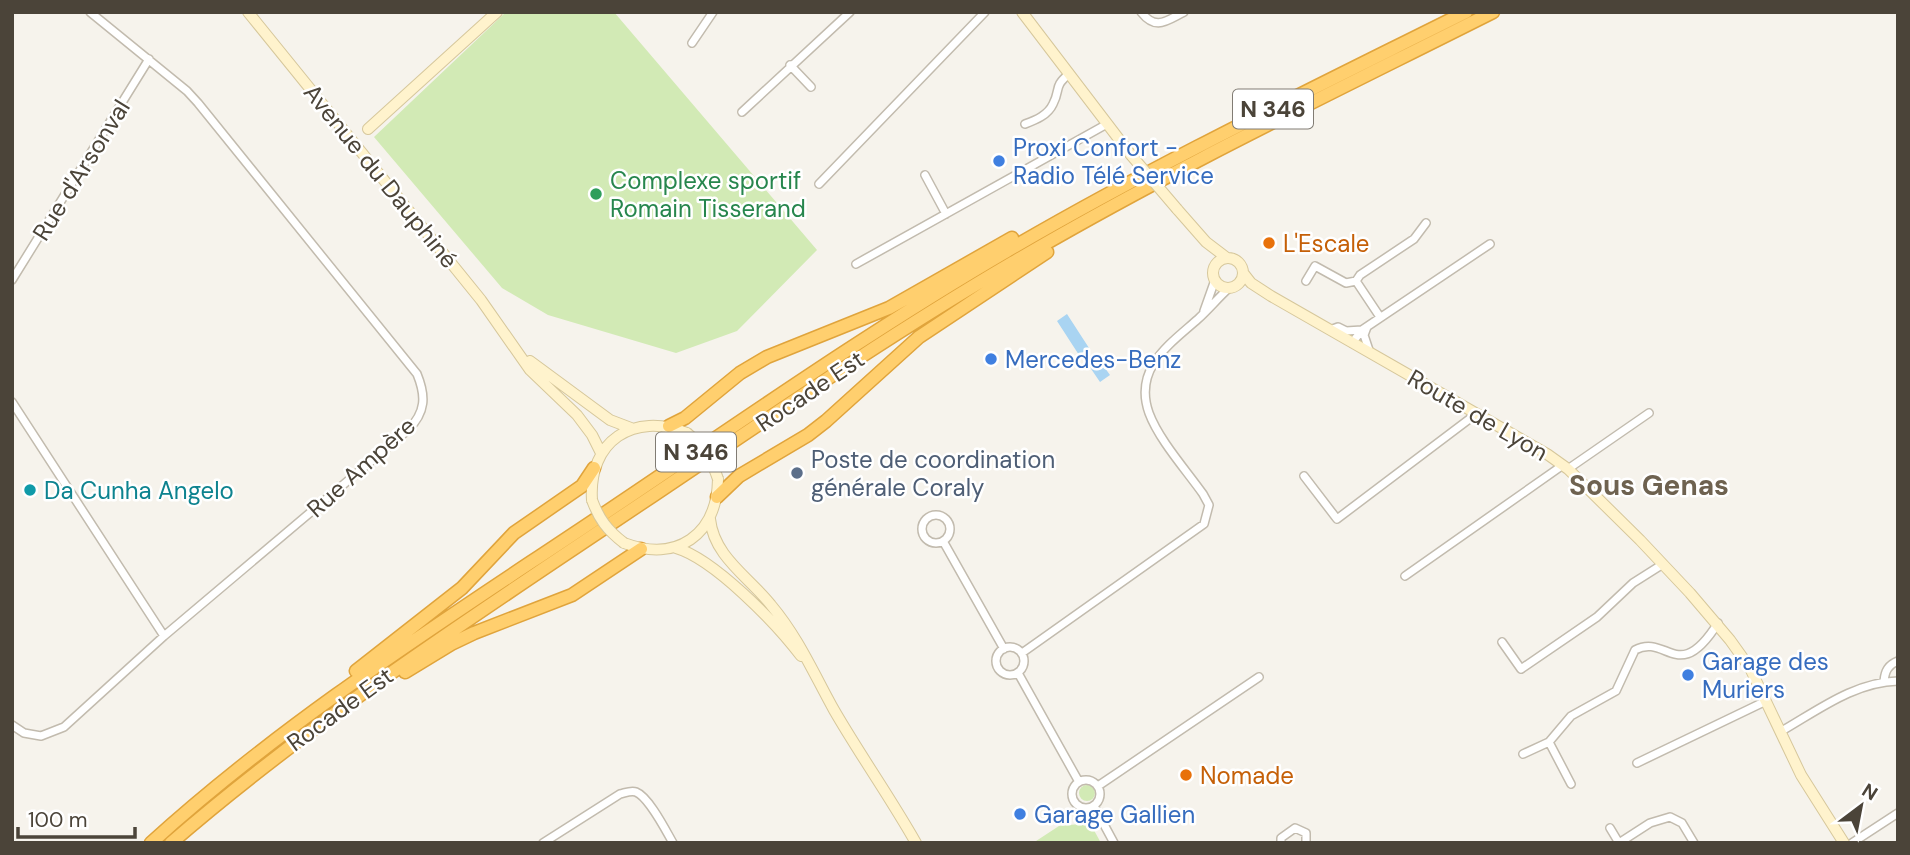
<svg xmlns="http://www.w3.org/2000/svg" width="1910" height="855" font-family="'DM Sans',sans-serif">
	<rect width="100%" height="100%" fill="#f6f3ec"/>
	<path fill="#d2eab5" d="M506,12H614L817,250L737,331L676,353L548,315L502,288L374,137Z
		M1079 793a8 8 0 1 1 16 0a8 8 0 1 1-16 0Z
		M1090,823L1101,843H1033L1059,826Z"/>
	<path fill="#a9d4f2" d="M1067,314L1089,348L1079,355L1057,321Z
		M1094,353L1110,375L1100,382L1085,360Z"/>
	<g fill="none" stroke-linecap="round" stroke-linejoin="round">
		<g stroke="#c2bbae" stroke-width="10">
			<path id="street" d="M1141,12C1156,31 1166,21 1184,12
				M692,43L713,12
				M790,65L811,87
				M742,112L850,12
				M1025,124C1036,120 1048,115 1053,104C1061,89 1053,87 1069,74
				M925,175L946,214
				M819,184L985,12
				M856,264L1107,124
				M12,280L149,59
				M1306,281L1315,266L1346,283L1356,281
				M1204,311L1215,280
				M1380,317L1356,281L1360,275L1414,239L1426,223
				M1367,327L1364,335L1370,353
				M1330,330L1338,327L1346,331L1362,330
				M1352,343L1362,330L1490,244
				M12,402L164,636
				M1568,469L1649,413
				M1304,476L1337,519L1476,414
				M922 529a14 14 0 1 1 28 0a14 14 0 1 1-28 0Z
				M943,541L1004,649
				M1405,576L1563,465
				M1502,642L1521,669L1597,617L1633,583L1663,564
				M996 661a14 14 0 1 1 28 0a14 14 0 1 1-28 0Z
				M1022,653L1204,524L1209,505L1203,494C1186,470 1159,440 1149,413C1133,368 1170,344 1198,319C1209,309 1218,298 1229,288
				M1018,673L1079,782
				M1884,681C1885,671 1888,665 1898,661
				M12,725L24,733L41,736L64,727L164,636L408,430C426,412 426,396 417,374L198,103L187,91L90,12
				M1780,732C1817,711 1854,682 1898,681
				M1549,742L1571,784
				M1523,754L1549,742L1571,716L1616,691L1635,650C1667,633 1678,686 1718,623
				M1637,763L1766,701
				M1072 794a14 14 0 1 1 28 0a14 14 0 1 1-28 0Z
				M1098,786L1259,677
				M1094,806L1114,843
				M1610,828L1619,843L1650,823L1670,817L1682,823L1694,843
				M543,843L620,794C625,793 631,790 636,792C649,797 666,831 673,843
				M1281,843V838L1295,828L1306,833V843
				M1852,843L1898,813"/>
		</g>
		<g stroke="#d6c79b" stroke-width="12">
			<path id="secondary" d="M248,12L481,300L530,370L577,415L592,435L601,453
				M1022,12L1131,155
				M368,129L497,12
				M1177,209L1206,242L1227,258
				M1213 273a15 15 0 1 1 30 0a15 15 0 1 1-30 0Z
				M1244,274L1251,283L1271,296L1547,454L1568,469L1640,540L1690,593L1730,640L1750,668L1801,775L1844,843
				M530,361L610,420L631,428
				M592,500C588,441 634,411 687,433
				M710,519C714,557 749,577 771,605C798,637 814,674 834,710C860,755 890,797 916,843
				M624,543C677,563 717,535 718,479
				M676,548C714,559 776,623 801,656"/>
		</g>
		<g stroke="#e0a43c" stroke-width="15">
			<path id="highway" d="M669,426L685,418L740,373L767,357L889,308L1012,238
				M717,497L739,476L808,435L826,421L919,337L1047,252
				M356,671L462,588L514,533L582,486L594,468
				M405,672L451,644L474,633L572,595L641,549
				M151,843C283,723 434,627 581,529C722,435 861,336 1007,251C1156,164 1312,89 1466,12
				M171,843C305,727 451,631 597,533C734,442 870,346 1012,263C1168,171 1332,93 1493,12"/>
		</g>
		<use href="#street" stroke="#fff" stroke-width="7"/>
		<use href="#secondary" stroke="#fff3cd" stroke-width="10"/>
		<use href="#highway" stroke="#ffcf6e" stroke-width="12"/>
		<g stroke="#d6c79b" stroke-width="12" stroke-linecap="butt">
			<path id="secondary-bridge" d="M1131,155L1177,209
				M687,433C704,447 711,458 718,479
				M592,500C599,519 607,530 624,543"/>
		</g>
		<use href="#secondary-bridge" stroke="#fff3cd" stroke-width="10"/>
	</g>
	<g fill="#3f7fe0" stroke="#fff" stroke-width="2.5">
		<circle cx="999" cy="161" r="7"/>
		<circle cx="991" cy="359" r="7"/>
		<circle cx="1688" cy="675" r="7"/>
		<circle cx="1020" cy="814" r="7"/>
	</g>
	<circle fill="#2e9e5b" stroke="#fff" stroke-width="2.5" cx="596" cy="194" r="7"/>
	<g fill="#e8710a" stroke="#fff" stroke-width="2.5">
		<circle cx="1269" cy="243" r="7"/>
		<circle cx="1186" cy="775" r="7"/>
	</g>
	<circle fill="#5c6f8a" stroke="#fff" stroke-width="2.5" cx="797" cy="473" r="7"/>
	<circle fill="#0f9aa8" stroke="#fff" stroke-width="2.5" cx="30" cy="490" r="7"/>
	<g text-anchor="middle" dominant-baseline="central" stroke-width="5" stroke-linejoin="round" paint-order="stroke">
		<g fill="#fff" stroke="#817c74" stroke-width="2">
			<rect x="1233" y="89.5" width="80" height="39" rx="5"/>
			<rect x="656" y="432.5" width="80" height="39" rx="5"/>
		</g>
		<g font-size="23" font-weight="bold" fill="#4b4439">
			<text x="1273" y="109">N 346</text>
			<text x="696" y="452">N 346</text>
		</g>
		<g font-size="24" fill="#366cbe" stroke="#fff" text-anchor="start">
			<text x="1013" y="147">Proxi Confort -<tspan x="1013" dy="28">Radio Télé Service</tspan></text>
			<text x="1005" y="359">Mercedes-Benz</text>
			<text x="1702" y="661">Garage des<tspan x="1702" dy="28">Muriers</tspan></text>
			<text x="1034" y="814">Garage Gallien</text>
		</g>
		<g font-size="24" fill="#4b4439" stroke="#fff">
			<text transform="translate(81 170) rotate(-58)">Rue d'Arsonval</text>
			<text transform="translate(381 176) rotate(51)">Avenue du Dauphiné</text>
			<text transform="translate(810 391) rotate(-34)">Rocade Est</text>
			<text transform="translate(1478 415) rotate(30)">Route de Lyon</text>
			<text transform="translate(361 467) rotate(-42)">Rue Ampère</text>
			<text transform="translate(340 709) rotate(-36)">Rocade Est</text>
		</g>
		<g font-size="24" fill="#27864d" stroke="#fff" text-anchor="start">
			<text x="610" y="180">Complexe sportif<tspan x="610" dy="28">Romain Tisserand</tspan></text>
		</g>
		<g font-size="24" fill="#c56008" stroke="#fff" text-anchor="start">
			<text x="1283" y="243">L'Escale</text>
			<text x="1200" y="775">Nomade</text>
		</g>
		<g font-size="24" fill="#4e5e75" stroke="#fff" text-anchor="start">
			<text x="811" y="459">Poste de coordination<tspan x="811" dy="28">générale Coraly</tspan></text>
		</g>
		<g font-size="24" fill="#0d838f" stroke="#fff" text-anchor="start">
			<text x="44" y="490">Da Cunha Angelo</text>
		</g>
		<g font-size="28" font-weight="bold" fill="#6e6250" stroke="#fff">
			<text x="1649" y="485">Sous Genas</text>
		</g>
	</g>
	<rect width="1910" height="855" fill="none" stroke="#4b4439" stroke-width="28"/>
	<g transform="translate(1861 806) rotate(32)" stroke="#ffffff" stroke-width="5" paint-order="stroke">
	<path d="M0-5L12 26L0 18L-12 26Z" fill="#4b4439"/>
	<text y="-10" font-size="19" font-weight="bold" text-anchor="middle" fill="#4b4439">N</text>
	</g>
	<path d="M18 827v10h117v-10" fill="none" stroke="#4b4439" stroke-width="3.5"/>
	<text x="28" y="827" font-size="21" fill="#4b4439" stroke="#ffffff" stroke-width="5" paint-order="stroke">100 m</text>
</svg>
